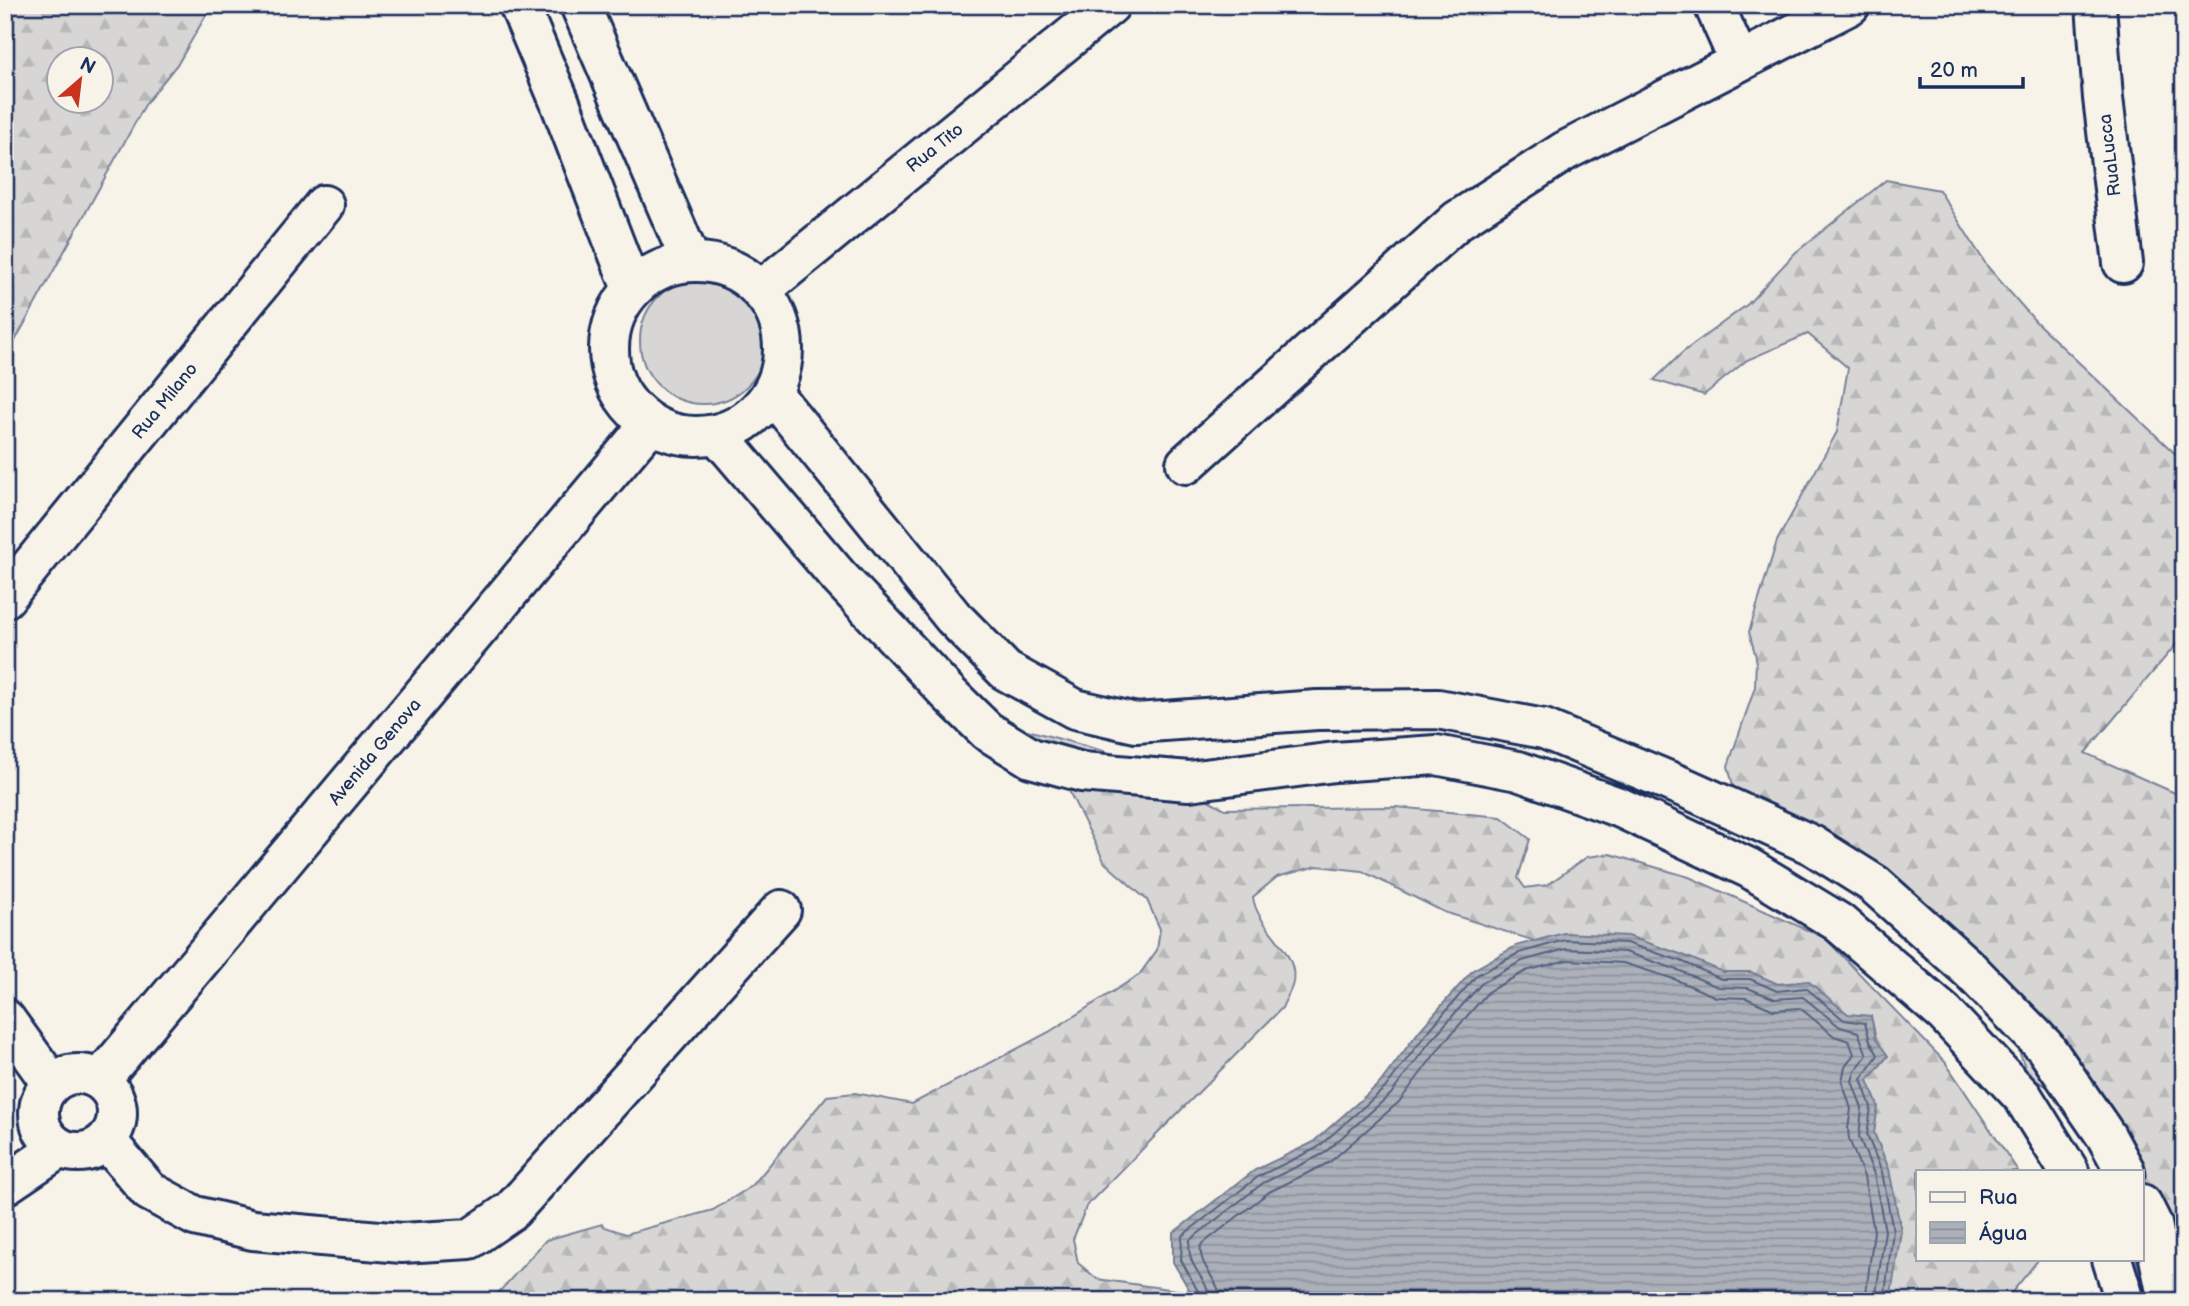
<svg xmlns="http://www.w3.org/2000/svg" width="2189" height="1306" font-family="'Balsamiq Sans',sans-serif">
	<defs>
		<pattern id="forest-firs" width="22" height="20" patternUnits="userSpaceOnUse" patternTransform="scale(1.75)"><rect width="22" height="20" fill="#d7d6d4"/><path d="M5 1l3.5 6h-7zM16 11l3.5 6h-7z" fill="#b8b8b8"/></pattern>
		<pattern id="water-rules" width="6" height="5" patternUnits="userSpaceOnUse" patternTransform="scale(1.75)"><rect width="6" height="5" fill="#acb0b9"/><path d="M0 2.5h6" fill="none" stroke="#8b909a"/></pattern>
	</defs>
	<rect width="100%" height="100%" fill="#f7f3e8"/>
	<filter id="ink" filterUnits="userSpaceOnUse"><feTurbulence type="fractalNoise" baseFrequency=".0143" numOctaves="2"/><feDisplacementMap in="SourceGraphic" scale="14" xChannelSelector="R" yChannelSelector="G"/><feConvolveMatrix kernelMatrix="1 2 1 2 8 2 1 2 1" color-interpolation-filters="sRGB"/></filter>
	<g filter="url(#ink)">
		<path fill="#d7d6d4" stroke="#798299" stroke-width="2" d="M640 341a63 63 0 1 1 126 0a63 63 0 1 1-126 0Z"/>
		<path fill="url(#forest-firs)" stroke="#798299" stroke-width="2" fill-rule="evenodd" d="M5,5H212L179,62L146,103L5,359ZM60,60H102V102H60Z
			M1886,180L1939,190L1987,266L2036,322L2184,462V635L2085,753L2184,797V1301H2159L2140,1273L2136,1259H2142V1171L2091,1111L2028,1076L2000,997L1739,809L1728,766L1755,687L1756,657L1749,632L1777,541L1837,432L1848,368L1808,334L1747,360L1704,395L1654,380L1683,352L1748,304L1795,253Z
			M1013,726L1132,759L1225,809L1396,807L1501,817L1530,839L1518,878L1525,888L1547,885L1587,857L1610,854L1689,877L1825,938L1945,1062L2018,1171H1918V1259H2039L2005,1301H1822L1544,944L1444,912L1362,871L1317,866L1277,877L1253,897C1257,929 1299,950 1293,982C1292,990 1285,1000 1282,1008L1087,1205L1073,1239L1078,1263L1097,1279L1240,1299L1242,1301H491L546,1240L602,1224L605,1227L626,1234L713,1210L752,1186L827,1096L855,1093L912,1104L1049,1032L1139,975L1157,950L1160,929L1147,900L1105,863L1068,789L1011,737Z"/>
		<path fill="url(#water-rules)" stroke="#727c95" stroke-width="2" d="M1564,933L1628,936L1683,955L1723,972H1751L1778,984L1808,981L1848,1014L1871,1016L1876,1039L1888,1056L1868,1080L1878,1106L1874,1133L1889,1169L1901,1231L1890,1301H1198L1194,1298L1173,1262V1233L1255,1170L1312,1143L1380,1083L1420,1030L1473,970L1516,946Z"/>
		<g fill="none" stroke-linecap="round" stroke-linejoin="round">
			<path stroke="#556382" stroke-width="2" d="M1201,1301L1200,1295L1181,1260L1182,1236L1259,1176L1317,1148L1385,1088L1426,1034L1477,975L1519,953L1565,940L1626,943L1681,961L1721,979H1750L1777,991L1806,988L1844,1020L1865,1023L1870,1041L1878,1055L1861,1079L1871,1107L1867,1135L1882,1172L1893,1231L1884,1301
				M1210,1301C1208,1276 1185,1268 1190,1240L1263,1183L1323,1154L1391,1094L1432,1039L1483,982L1522,961L1566,949L1625,952L1678,970L1718,987L1748,988L1775,999L1803,997L1840,1027L1858,1032L1867,1055L1855,1071L1852,1081L1862,1108L1859,1137L1874,1174L1885,1231L1875,1301
				M1221,1301C1220,1280 1197,1265 1201,1245L1269,1192L1330,1162L1399,1102L1441,1046L1489,991L1526,971L1567,960L1623,963L1674,979L1716,997L1746,998L1774,1010L1800,1008L1834,1036L1849,1041L1854,1054L1845,1067L1842,1081L1851,1109L1848,1129L1849,1139L1864,1177L1874,1231L1865,1301"/>
			<g stroke="#1b2f5e" stroke-width="44">
				<path id="minor" d="M519,5L559,100L632,289
					M580,5L691,262
					M1714,5L1739,61
					M2096,5L2103,98L2123,263
					M609 349a87 87 0 1 1 174 0a87 87 0 1 1-174 0Z
					M760,291L1110,5
					M772,393L953,617L1006,671L1075,709L1136,723L1317,710L1438,709L1544,729L1688,789L1812,845L1874,884L1970,970L2045,1047L2106,1136L2125,1171
					M717,434L838,576L949,694L987,731L1031,758L1082,772L1189,781L1335,762L1436,755L1518,771L1621,808L1749,868L1838,922L1944,1013L2023,1097L2069,1171
					M1186,464L1458,220L1565,151L1850,5
					M5,598L324,205
					M5,1019L52,1084
					M39 1113a39 39 0 1 1 78 0a39 39 0 1 1-78 0Z
					M100,1080L650,424
					M106,1140L149,1191L195,1216L253,1230L402,1243L470,1239L512,1210L781,910
					M5,1185L60,1148
					M2142,1204L2152,1224L2168,1301
					M2112,1259L2125,1301"/>
			</g>
			<use href="#minor" stroke="#f7f3e8" stroke-width="38"/>
		</g>
	</g>
	<g text-anchor="middle" dominant-baseline="central" stroke-width="5" stroke-linejoin="round" paint-order="stroke">
		<g font-size="18" fill="#1b2f5e" stroke="#f7f3e8">
			<text transform="translate(935 148) rotate(-39)">Rua Tito</text>
			<text transform="translate(2110 155) rotate(-97)">RuaLucca</text>
			<text transform="translate(165 401) rotate(-51)">Rua Milano</text>
			<text transform="translate(375 752) rotate(-50)">Avenida Genova</text>
		</g>
	</g>
	<rect width="2189" height="1306" fill="none" stroke="#f7f3e8" stroke-width="28"/>
	<rect x="14" y="14" width="2161" height="1278" fill="none" stroke="#1b2f5e" stroke-width="2.5" filter="url(#ink)"/>
	<rect x="1916" y="1170" width="228" height="91" fill="#f7f3e8" stroke="#9fa5b1" stroke-width="2"/>
	<rect x="1930" y="1192" width="35" height="10" fill="#f7f3e8" stroke="#9fa5b1" stroke-width="2"/>
	<text x="1979" y="1204" font-size="21" fill="#1b2f5e">Rua</text>
	<rect x="1930" y="1222" width="35" height="21" fill="url(#water-rules)" stroke="#9fa5b1" stroke-width="2"/>
	<text x="1979" y="1240" font-size="21" fill="#1b2f5e">Água</text>
	<g transform="translate(80 80) rotate(28)"><circle r="33" fill="#f7f3e8" stroke="#9fa5b1" stroke-width="2"/>
	<path d="M0-5L12 26L0 18L-12 26Z" fill="#c8321e"/>
	<text y="-10" font-size="19" font-weight="bold" text-anchor="middle" fill="#1b2f5e">N</text>
	</g>
	<path d="M1920 77v10h103v-10" fill="none" stroke="#1b2f5e" stroke-width="3.5"/>
	<text x="1930" y="77" font-size="21" fill="#1b2f5e" stroke="#f7f3e8" stroke-width="5" paint-order="stroke">20 m</text>
</svg>
